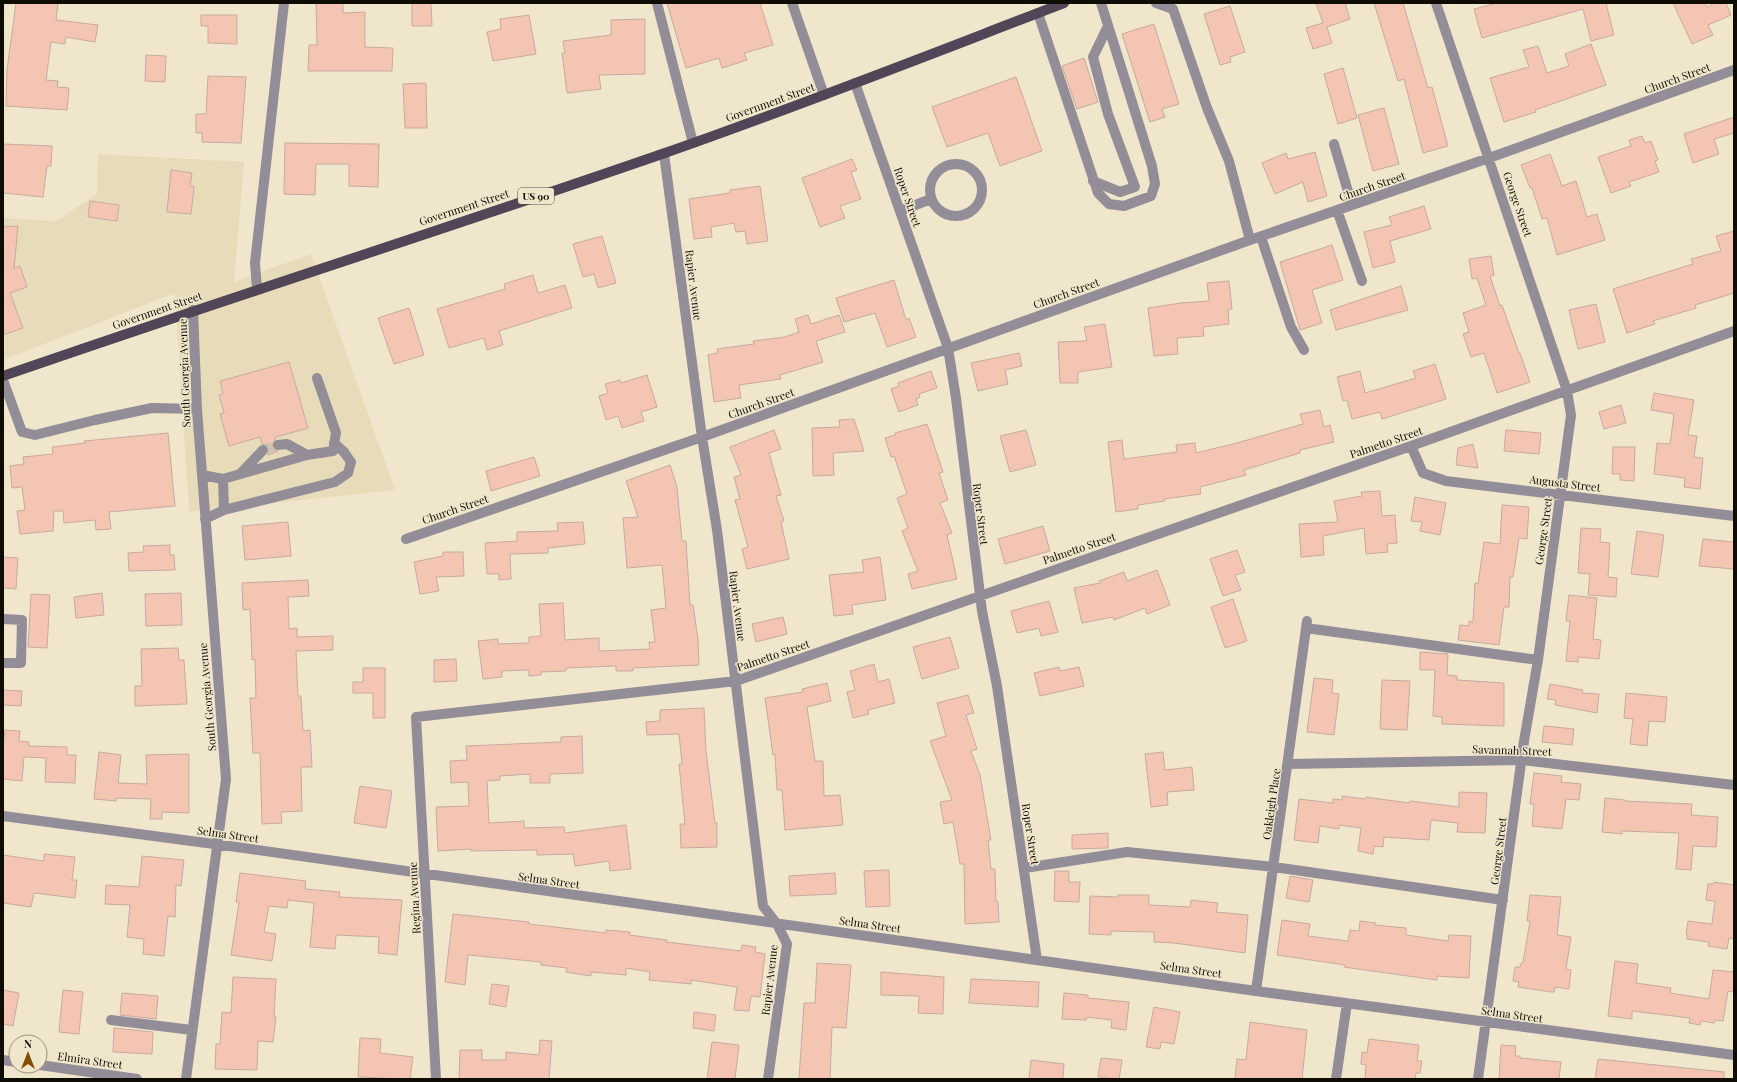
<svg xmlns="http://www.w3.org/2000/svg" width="1737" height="1082" font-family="'Playfair Display',serif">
	<rect width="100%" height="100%" fill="#f0e6cc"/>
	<path fill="#e7dbb9" d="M98,154L244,162L234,282L311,254L395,490L189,512L175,293L3,360V218L56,221L97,194Z"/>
	<path fill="#f4c5b2" stroke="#c7aa9f" d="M16,3H58L56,20L98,25L95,42L66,37L65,44L51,42L46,80L58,81L57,87L69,88L67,110L6,106L7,70Z
		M316,3H343V13L365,12V47L393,48L392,71H308L309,45H317Z
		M412,3H431L432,26H412Z
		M667,3H760L773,45L744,53L747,60L722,68L719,58L686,68Z
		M1316,3H1345L1350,19L1327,27L1332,43L1313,49L1306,28L1323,23Z
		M1374,3H1403L1428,88L1432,87L1448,146L1423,153L1404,79L1398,81Z
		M1497,3H1606L1614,35L1591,41L1583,9L1482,38L1474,9Z
		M1673,3H1705L1707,7L1715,3H1726L1731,15L1708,25L1713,35L1692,44Z
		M1230,6L1245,52L1230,57L1231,62L1220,65L1204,14Z
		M201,15H237V44L208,43V26H201Z
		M529,15L536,54L493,61L487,32L501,29L500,19Z
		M645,19V74L599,75L601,89L567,93L562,53H565L563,41L611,35V20Z
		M1154,24L1179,104L1162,109L1165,117L1150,122L1122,34Z
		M1591,44L1606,85L1535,110L1536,112L1504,122L1490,78L1529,67L1523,50L1538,46L1547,73L1569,66L1565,54Z
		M146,55L166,56L165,82L145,81Z
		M1084,58L1098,102L1077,109L1062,66Z
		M1343,68L1357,118L1338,124L1324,74Z
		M208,76L246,77L241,143L202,142V133H196V114H206Z
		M1016,77L1042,151L1000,166L988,133L947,147L932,107Z
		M426,83L427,128H405L403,84Z
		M1384,108L1399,164L1373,171L1358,115Z
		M1734,117V133L1714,139L1719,154L1693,163L1684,134Z
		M1642,136L1645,143L1651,141L1658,160L1655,161L1659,172L1629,182L1631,186L1611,193L1598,157L1631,146L1629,140Z
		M285,143L379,144L378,187L349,186V164H316L315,195L284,194Z
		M3,144L52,146L51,166H47L43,197L3,193Z
		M1315,152L1327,196L1308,202L1303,182L1275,194L1262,163L1286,153L1288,159Z
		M1550,154L1562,186L1576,181L1587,217L1597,214L1605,240L1557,255L1547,218L1542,219L1532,188H1530L1521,165Z
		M852,159L857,170L851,172L861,199L840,206L845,218L820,227L802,178Z
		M171,170L192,173L190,186L194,187L191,214L167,212Z
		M760,186L768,241L747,244L745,231L736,232L734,223L711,227L712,237L694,239L689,199L730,193V190Z
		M90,201L119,205L117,221L88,217Z
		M1424,206L1431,229L1390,241L1395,262L1373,268L1364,232L1392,225L1389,217Z
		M18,226L14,269L20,266L27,287L10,293L23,328L3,335V227Z
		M1734,231V293L1695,305L1696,308L1653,321L1655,324L1627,333L1613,289L1693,264L1691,259L1721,251L1716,236Z
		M602,236L616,283L598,288L594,274L583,277L573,244Z
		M1332,245L1343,280L1312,290L1322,323L1300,330L1280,262Z
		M1491,256L1494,275L1490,276L1500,306L1502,305L1519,353H1520L1530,382L1497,393L1484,353L1471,357L1463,334L1469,332L1463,313L1486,305L1477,278L1472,279L1469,259Z
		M533,275L538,293L565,285L572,308L499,331L503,345L487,350L484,338L449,348L437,309L505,289L504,284Z
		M894,280L906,320L909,318L916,337L887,347L875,313L844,322L836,298Z
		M1229,281L1232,309L1228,310L1229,324L1203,327L1204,336L1177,338L1178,354L1154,356L1148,308L1181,303L1209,301L1207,283Z
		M1401,286L1408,310L1336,330L1330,310Z
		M1596,304L1605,342L1578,349L1569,310Z
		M409,308L424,355L394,364L378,318Z
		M808,315L811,324L839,315L845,332L816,341L823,362L780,375L781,379L739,385L741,398L714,402L708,355L718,353L717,349L754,344L753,341L785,337L799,332L795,319Z
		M1105,324L1112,367L1078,372V383H1060L1058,342L1087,341L1084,327Z
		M1019,353L1022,366L1005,370L1008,384L978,391L971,363Z
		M289,362L308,428L276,437L272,446L275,451H278L268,455L269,448L267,445L262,444L260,437L229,446L220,414L224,413L219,395L223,394L220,381Z
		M1435,364L1446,399L1382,419L1380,412L1352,419L1347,400L1343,401L1337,377L1360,371L1365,393L1416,378L1413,371Z
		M931,371L937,388L919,394L920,397L916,399L918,405L899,412L891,389L899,386L898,383Z
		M647,375L657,407L641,412L644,421L622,428L618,416L606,420L599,396L608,393L605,384L620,380L621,383Z
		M1654,393L1694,400L1688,435L1697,436L1694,457L1703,458L1700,489L1684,487L1685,478L1654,474L1657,443L1670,444L1674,414L1651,410Z
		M1621,405L1626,423L1604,429L1599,412Z
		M1320,410L1324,427L1330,425L1334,442L1300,450V453L1244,470L1246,475L1200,487L1201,494L1164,499L1165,501L1138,505V509L1116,512L1108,442L1122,440L1124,459L1177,452L1176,445L1195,443L1196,453L1237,443L1303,424L1300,414Z
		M854,419L864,451L833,453L834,475L813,476L812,428L840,427L839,420Z
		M927,424L943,472L939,473L948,500L940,503L952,533L947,535L957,579L912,589L908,574L918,571L902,531L908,528L897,498L907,494L894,456L891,457L885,438L895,435V433Z
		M774,430L781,449L769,453L781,495L776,496L784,521L781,522L789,559L747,569L742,549L748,547L735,500L740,499L734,477L741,475L730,447Z
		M1026,430L1036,465L1010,472L1000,436Z
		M1506,430L1541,433L1539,454L1504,451Z
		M168,433L175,506L109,512L111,529L96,530L95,520L64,523L63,511H54L53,531L20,534L17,511L25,510L22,487L12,488L10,466L24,464L23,457L53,454L52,447L85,443L84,441Z
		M1473,444L1478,468L1456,465L1458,448Z
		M1613,447H1635L1634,481L1620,480V474H1612Z
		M534,457L540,476L491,491L486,471Z
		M670,465L677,487L682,541H686L690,605H693L698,639L699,665L633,668V671H616V666L566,668V671L541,672V675L529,676V670L502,671V677L483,679L478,641L498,639V644L529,643V637L541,636L539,604L563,603L565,640L599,638V651L650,649L649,642H655L651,610L666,608L662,565L627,568L623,518L638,517L626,481Z
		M1380,491L1382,516L1395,515L1397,543L1387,544L1388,552L1366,554L1364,528L1323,536L1324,555L1301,557L1299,524L1338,522L1334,501L1362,496L1361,492Z
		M1415,497L1446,503L1440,535L1420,531L1422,522L1411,521Z
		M1502,505L1529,507L1527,539L1519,538L1513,577H1510L1509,607H1504L1499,645L1458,640L1460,625L1469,626V621L1473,622L1475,583L1478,584L1484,542L1500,544Z
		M288,522L291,556L245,560L242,526Z
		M583,522L585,544L548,548V553L510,554L511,579L499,580V574H487L485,543L517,541V532L558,531L557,523Z
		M1043,526L1050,551L1005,564L998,539Z
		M1581,528L1601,529L1600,542L1610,543L1608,577L1617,578L1616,597L1588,595L1590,574L1578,573Z
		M1637,531L1664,535L1658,577L1631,574Z
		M1703,539L1734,542V569L1699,566Z
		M170,545V555H174L175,570L129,571L128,553L144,552L143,546Z
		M1237,550L1245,572L1235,575L1241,590L1223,596L1210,559Z
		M443,552H463L464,576L436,577L439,591L420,594L414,562L443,556Z
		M3,557L18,558L16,589L3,588Z
		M880,557L886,600L852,605L853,614L834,616L829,575L864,572L862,560Z
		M1157,570L1170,605L1147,614L1145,608L1114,620L1113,617L1082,623L1074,588L1100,583L1099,581L1124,572L1127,581Z
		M308,580L309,596L288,597L289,629L297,628V637L333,636V650L296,651L298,696H301L303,731L310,730L312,767H301L302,811L281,812L282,823L262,824L260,753H253L250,698H256L255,659L252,660L250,609L243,610L242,583Z
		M102,593L104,615L76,618L74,597Z
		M181,593L182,625L146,626L145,594Z
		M31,594L50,595L47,648L28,647Z
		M1569,595L1597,598L1593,639L1601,640L1599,659L1578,657V662L1566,661L1570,621H1566Z
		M1233,599L1247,641L1225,648L1211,607Z
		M1049,601L1058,632L1041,636L1039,628L1017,633L1011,611Z
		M783,617L787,634L756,642L752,624Z
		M950,637L959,668L922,679L913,647Z
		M178,648L179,660H184L187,704L135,706V686H142L141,649Z
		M1420,652L1448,654L1447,675L1457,676V680L1504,683V726L1442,724V717L1433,716L1435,670H1420Z
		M456,659L457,681L434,682V660Z
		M874,664L878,682L889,679L895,703L868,710L869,714L853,718L847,692L855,690L850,671Z
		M1059,667L1060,671L1079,667L1084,686L1040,696L1034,673Z
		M363,668H385V718H373V693H353V682H363Z
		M1314,678L1333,680L1332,693L1339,694L1334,735L1307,732Z
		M1382,680L1410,681L1407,730L1380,729Z
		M827,683L831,701L807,707L815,761H823L824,796L840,795L843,825L785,830L782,790H777L775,754L773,755L765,698L803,692L802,689Z
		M1550,684L1583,690L1582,693L1599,694L1597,713L1555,705L1556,700L1547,699Z
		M3,690L22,691L21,706L3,705Z
		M1626,693L1667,697L1665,722L1649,721L1647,746L1630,744L1633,719L1624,718Z
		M968,695L974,713L966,715L977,749L971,751L980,775L991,840H988L991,869H995L996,902L998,901L999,922L965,924L964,864H960L953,822L944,824L940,802L952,800L930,741L946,736L937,703Z
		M704,708L706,751L715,823H717V847L681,848L680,824H685L679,764H682L679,734L647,735L646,722L660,721V710Z
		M1544,726L1574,729L1572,745L1542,742Z
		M5,730L20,731L19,741L29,742V746L67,747V755H76L75,783L45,782L46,758L24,757L22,781L3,779V745Z
		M582,736L583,773L550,774V783H530V774L500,776V780L487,781L489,823L524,821V828L564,827L565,833L626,825L631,869L610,871L609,861L575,866L573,854L537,855V850L471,851V849L438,851L436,807L469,806L468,782L451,783L450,761L467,760L466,746L561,742V737Z
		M99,752L121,755L118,783L147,784L146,755L189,754V813L162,812V819H150L151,799L116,798V801L94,799Z
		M1163,752L1165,770L1192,767L1194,790L1167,792L1168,805L1151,807L1145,754Z
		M1534,773L1562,776L1561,782L1581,784L1579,800L1566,799L1562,829L1532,826L1534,804H1530Z
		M360,786L392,791L386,828L354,823Z
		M1459,792L1487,793L1485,833L1457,832L1458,823L1431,820L1429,840L1384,837L1383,847L1374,846L1373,854L1358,851L1361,828L1339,825V829L1320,826L1318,843L1294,840L1299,799L1333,803V799L1342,800V796L1365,799L1366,797L1409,803L1410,801L1459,807Z
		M1605,798L1625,800V801L1692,804L1691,815L1718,817L1716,847L1693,846L1691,870L1676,869L1679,833L1622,831V834L1602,832Z
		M1108,833V848L1072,849V835Z
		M44,854L75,857L72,880H77L75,898L34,893L31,907L3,903V855L44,861Z
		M142,856L184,860L181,886L176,885L175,917L168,916L164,956L143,954L144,939L127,937L130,905L105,904L106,885L139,887Z
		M889,870L890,906L866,907L864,871Z
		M1055,871H1069V882H1080L1079,902L1054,901Z
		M240,873L306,881L305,889L340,892L339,897L402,900L397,955L378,953L379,937L336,935L335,949L310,947L314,903L288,900L287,908L269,906L264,932L276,934L272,961L231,955L239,902H236Z
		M835,873L836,894L790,896L789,876Z
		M1290,876L1313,880L1309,902L1286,898Z
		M1714,882L1734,885V939L1729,938L1727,949L1708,946L1709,942L1687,939V933H1686L1688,921L1712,924L1715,901L1706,900L1708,884H1713Z
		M1118,895H1149V905L1190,907L1191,900L1218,903L1216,912L1248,915L1245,953L1174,943L1154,942V932L1111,931V935L1089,934L1090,896L1118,897Z
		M1530,895L1561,897L1557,935L1571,937L1566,969L1571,970L1569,989L1555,987L1554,992H1551L1518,987L1519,982L1513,981L1515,967H1520L1521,963H1523L1530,921H1527Z
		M453,914L529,922V924L606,933V930L630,932L629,935L667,940L666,942L741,951L742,945L756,947L755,952L765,954L760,997L751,996L749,1011L734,1010L737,987L691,980V984L649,980L650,972L626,968V975L591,972V976L566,972L567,968L541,965V962L468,955L465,985L445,982Z
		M1282,920L1310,924L1308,936L1348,941L1350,930L1359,931L1360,921L1376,923L1375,925L1406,928V935L1448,941L1449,935L1471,936L1469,978L1437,976V980L1379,972L1344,967L1345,965L1277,955Z
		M1615,961L1638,964L1636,983L1671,988L1670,993L1709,999L1713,970L1734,972V992L1728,991L1723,1021L1715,1020L1714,1023L1701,1021L1700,1025L1689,1023L1690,1018L1632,1011V1019L1608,1016Z
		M817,963L851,965L846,1028L832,1027L830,1079H799L804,1003H815Z
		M881,972L944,977L943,1014L918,1013L919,996L881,995Z
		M233,977L276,979L274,1017H276L273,1042L258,1041L257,1070L215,1069L216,1044H220L222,1012L231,1013Z
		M971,979L1039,982L1038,1007L969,1003Z
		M492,984L509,986L506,1007L489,1004Z
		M3,990L19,993L13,1026L3,1024Z
		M63,990L83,992L79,1034L59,1032Z
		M122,993L158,996L156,1019L120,1015Z
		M1064,993L1088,995V998L1129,1002L1126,1030L1111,1028L1112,1020L1087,1017L1086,1020L1062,1019Z
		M1154,1007L1180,1012L1174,1044L1161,1042L1160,1049L1146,1047Z
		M694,1012L716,1015L714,1031L693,1028Z
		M1250,1022L1307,1030L1302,1079H1235L1237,1059L1246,1060Z
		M114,1028L153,1032L152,1054L113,1052Z
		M360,1038L381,1039L380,1053L413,1057L410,1079L358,1077Z
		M1369,1039L1419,1045L1417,1061H1422L1420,1073H1416L1415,1079H1365L1366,1065L1361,1064L1362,1052L1367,1053Z
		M540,1040L552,1041L549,1079H459L460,1050H482V1060H506V1052L539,1055Z
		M712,1042L739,1045L735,1079H707Z
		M1501,1045L1516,1046L1515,1056H1520V1058L1561,1062L1559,1079H1499Z
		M1101,1058L1122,1060L1119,1079L1098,1077Z
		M1598,1059L1724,1072V1079H1595Z
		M1031,1060L1064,1064L1063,1079H1029Z"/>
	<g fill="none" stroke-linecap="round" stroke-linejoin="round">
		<path stroke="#cec5ae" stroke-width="10" stroke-dasharray="10 5" stroke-linecap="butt" d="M263,450L278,445"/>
		<path stroke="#938d98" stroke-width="10" d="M657,3L693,143
			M792,3L824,95
			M1156,3L1173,9L1207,108L1229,161L1250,240
			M1436,3L1567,391L1571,415L1538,660L1524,741L1478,1079
			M1038,13L1098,193L1109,204L1124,206L1151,196L1155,184L1152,166L1101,3
			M855,83L948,348L956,398L982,611L997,686L1037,960
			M1334,144L1352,205
			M664,154L702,437L717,530L763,906L777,924L787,944L768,1079
			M930 190a26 26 0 1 1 52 0a26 26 0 1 1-52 0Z
			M1093,181L1120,192L1135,187L1108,114L1093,57L1108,26
			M1337,210L1362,281
			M900,211L931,199
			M1261,237L1291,327L1304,350
			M257,289L255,263L284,3
			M3,380L22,432L35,435L95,420L152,408L197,409
			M278,445L287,444L307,455
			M1411,446L1423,473L1446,481L1734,516
			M241,473L263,450
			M202,475L223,479L224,510L205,519
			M223,479L307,455L333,451L336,433L317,378
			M224,510L335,482L348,473L351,462L344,452L334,443
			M406,539L702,437L1250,240L1489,158L1734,70
			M3,619L22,620L21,663H3
			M1306,628L1538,660
			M1288,764L1522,760L1734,785
			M3,816L229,846L1256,991L1734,1055
			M1025,868L1127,852L1274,867L1503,900
			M1256,991L1307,621
			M111,1020L192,1030
			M3,1060L16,1062
			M40,1065L137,1079
			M186,1079L226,779L197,410L193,310
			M436,1079L416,717L736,681L1411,446L1734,331
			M1336,1079L1347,1003"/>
		<path stroke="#504657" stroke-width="10" d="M3,376C222,300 443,230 662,154C797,107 931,54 1064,3"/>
	</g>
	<g text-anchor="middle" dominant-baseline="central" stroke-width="3" stroke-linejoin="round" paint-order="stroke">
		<rect fill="#f0e6cc" stroke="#524d40" stroke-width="1" x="518" y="188" width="36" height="16" rx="3"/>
		<g font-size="10" font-weight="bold" fill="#0f0c04">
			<text x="536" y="196">US 90</text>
		</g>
		<g font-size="11" fill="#0f0c04" stroke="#f0e6cc">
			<text transform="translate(1677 78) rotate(-20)">Church Street</text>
			<text transform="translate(770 102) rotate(-20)">Government Street</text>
			<text transform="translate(1372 186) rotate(-19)">Church Street</text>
			<text transform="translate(908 197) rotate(71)">Roper Street</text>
			<text transform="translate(1518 204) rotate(71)">George Street</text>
			<text transform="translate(464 207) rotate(-18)">Government Street</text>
			<text transform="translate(694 285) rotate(83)">Rapier Avenue</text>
			<text transform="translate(1066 293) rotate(-20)">Church Street</text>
			<text transform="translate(157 310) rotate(-19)">Government Street</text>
			<text transform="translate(184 373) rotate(-92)">South Georgia Avenue</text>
			<text transform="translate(761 403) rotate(-20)">Church Street</text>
			<text transform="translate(1386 442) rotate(-19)">Palmetto Street</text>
			<text transform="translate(1565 483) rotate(7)">Augusta Street</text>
			<text transform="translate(455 509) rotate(-19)">Church Street</text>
			<text transform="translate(981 514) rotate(83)">Roper Street</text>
			<text transform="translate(1543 531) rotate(-82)">George Street</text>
			<text transform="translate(1079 548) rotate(-19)">Palmetto Street</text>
			<text transform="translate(738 606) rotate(83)">Rapier Avenue</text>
			<text transform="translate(773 655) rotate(-19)">Palmetto Street</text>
			<text transform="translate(207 697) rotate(-95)">South Georgia Avenue</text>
			<text transform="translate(1512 750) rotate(2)">Savannah Street</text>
			<text transform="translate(1271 804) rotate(-82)">Oakleigh Place</text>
			<text transform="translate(228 834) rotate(8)">Selma Street</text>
			<text transform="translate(1031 834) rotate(81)">Roper Street</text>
			<text transform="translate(1498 851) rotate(-83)">George Street</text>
			<text transform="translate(549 880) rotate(8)">Selma Street</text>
			<text transform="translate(414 898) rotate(-93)">Regina Avenue</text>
			<text transform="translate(870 924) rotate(8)">Selma Street</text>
			<text transform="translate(1191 969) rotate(8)">Selma Street</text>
			<text transform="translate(769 980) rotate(-83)">Rapier Avenue</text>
			<text transform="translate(1512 1014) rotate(8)">Selma Street</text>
			<text transform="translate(90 1060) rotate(8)">Elmira Street</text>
		</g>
	</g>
	<rect width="1737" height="1082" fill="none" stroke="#0f0c04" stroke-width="8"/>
	<g transform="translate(28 1054)"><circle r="19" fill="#f0e6cc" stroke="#968f7c"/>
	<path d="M0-3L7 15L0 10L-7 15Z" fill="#864d00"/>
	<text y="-6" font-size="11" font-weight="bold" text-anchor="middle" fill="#0f0c04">N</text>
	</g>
</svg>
